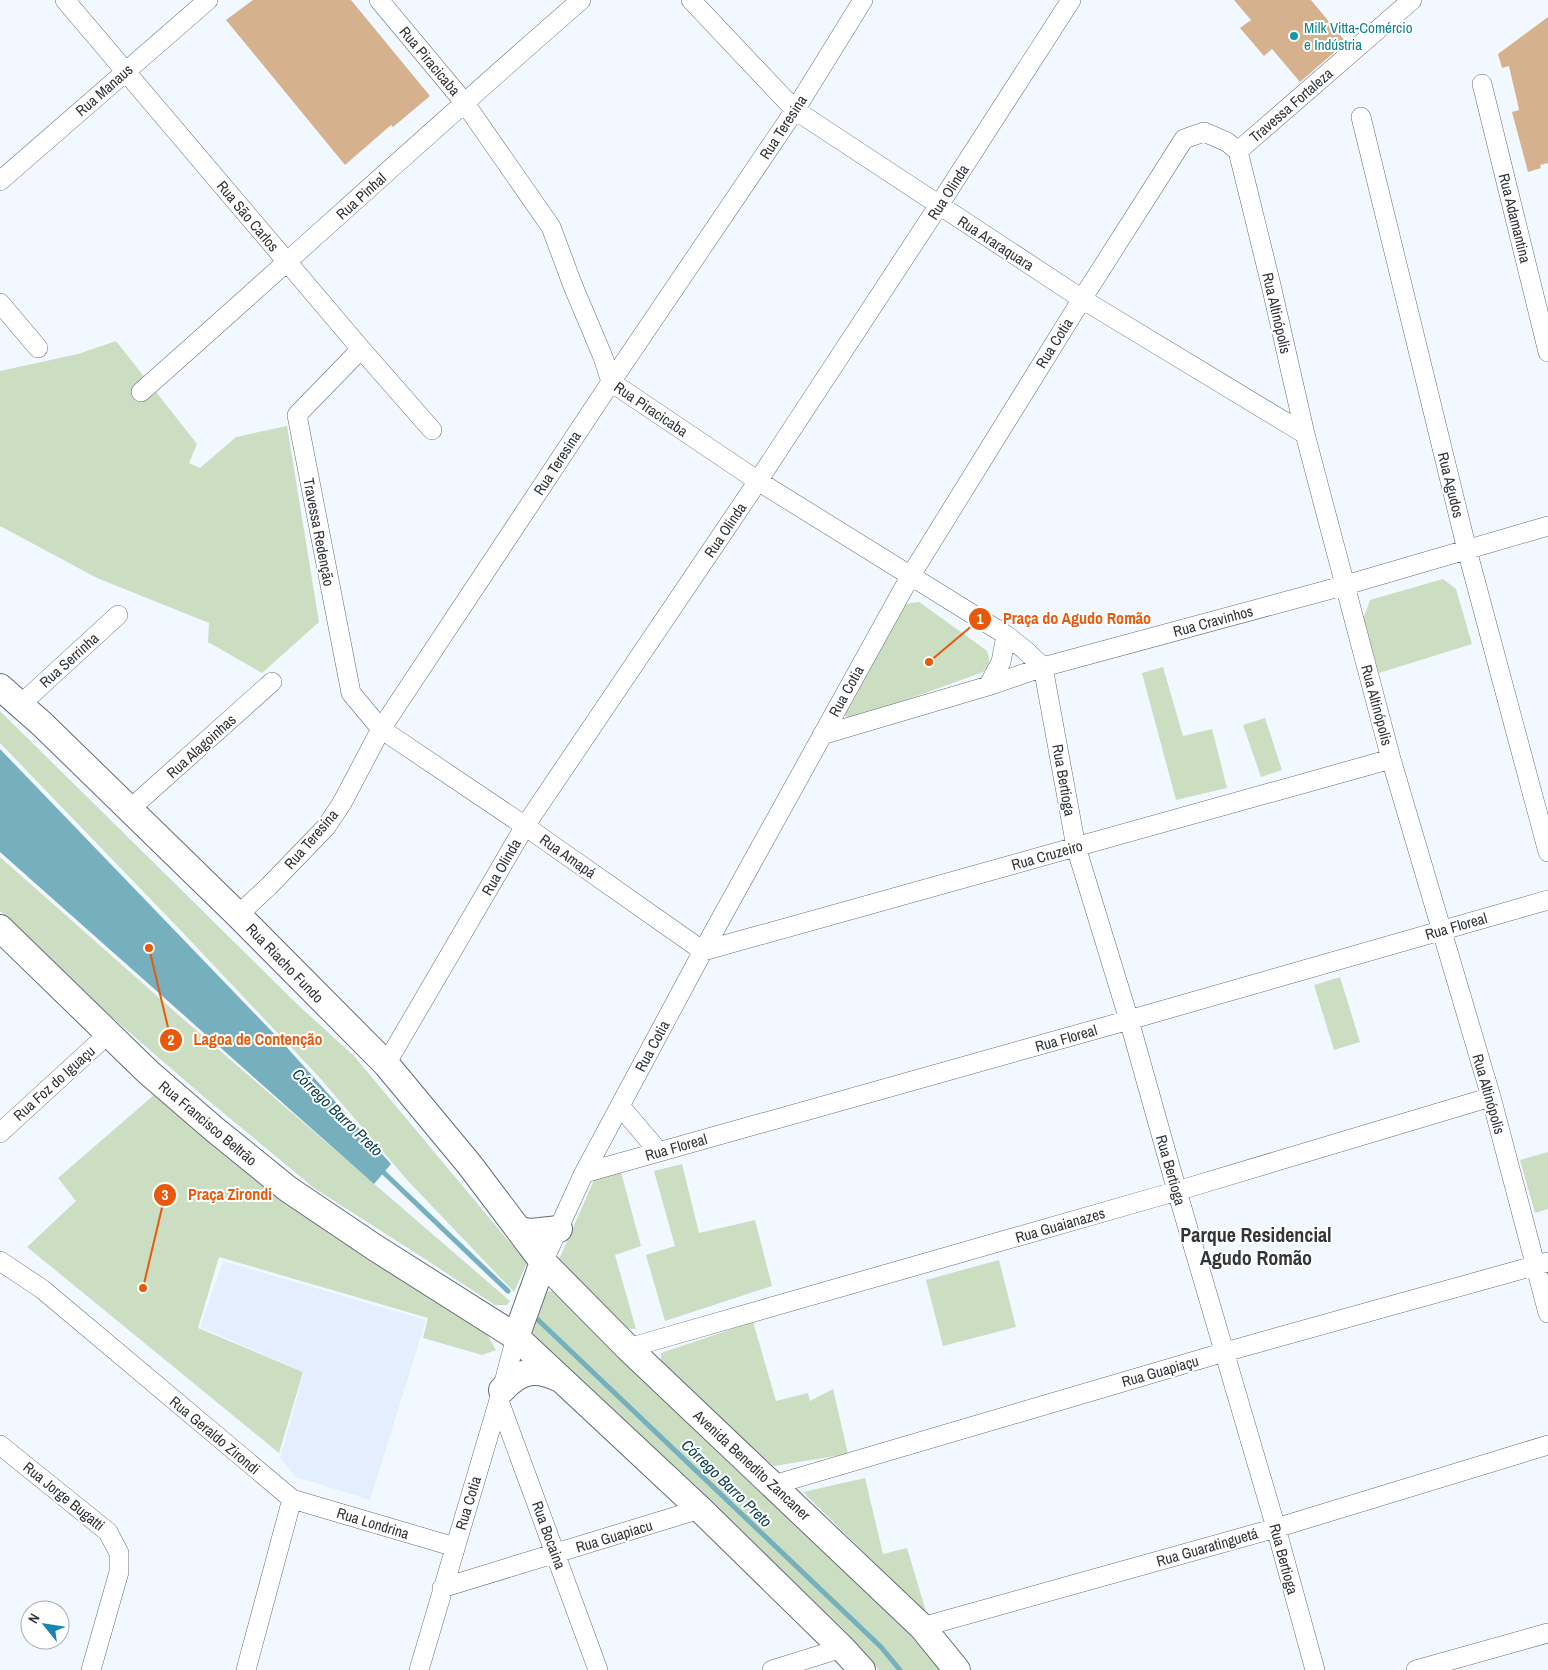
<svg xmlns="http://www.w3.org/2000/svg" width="1548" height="1670" font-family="'Archivo Narrow',sans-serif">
	<rect width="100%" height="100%" fill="#f2f8ff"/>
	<path fill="#e3effe" d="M223,1261L426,1320L370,1500L296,1477L280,1458L304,1372L200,1327Z"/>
	<path fill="#cbdec2" d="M116,341L197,444L189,463L200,468L236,437L287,426L319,622L262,673L208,642L209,623L97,578L0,526V371L78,354Z
		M1443,579L1456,589L1472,644L1379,673L1363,619L1370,600Z
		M919,602L986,650C991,659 990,664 983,672L854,719L845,716L844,708L900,607L910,603Z
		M1163,667L1183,736L1212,729L1227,788L1176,800L1142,673Z
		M0,711L298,1005L354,1056L527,1263L514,1292L408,1181L319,1077L186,936L0,743Z
		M1265,718L1282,770L1261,777L1243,725Z
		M0,857L174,1011L510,1301L507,1305H495L428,1261L314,1188L197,1091L84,993L0,911Z
		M1340,977L1360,1042L1334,1050L1314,985Z
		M154,1095L358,1252L487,1334L496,1350L482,1355L423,1338L428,1318L219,1257L198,1328L303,1372L279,1453L27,1247L76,1201L58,1178Z
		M1548,1152V1209L1535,1213L1520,1160Z
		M682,1164L699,1233L755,1220L772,1286L665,1321L646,1255L675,1246L654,1171Z
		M621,1172L641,1246L615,1255L636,1329L622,1328L557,1264L594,1180Z
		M999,1260L1016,1327L943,1346L926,1280Z
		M552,1291L780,1499L947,1670H879L844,1630L683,1475L577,1383L535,1339L529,1324L545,1292Z
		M753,1322L776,1401L808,1393L810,1401L833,1389L848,1454L774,1466L661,1367V1353Z
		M865,1478L883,1554L907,1548L927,1615L803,1492Z"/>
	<path fill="#76b0bf" d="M0,749L283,1043L391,1164L374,1184L0,852Z"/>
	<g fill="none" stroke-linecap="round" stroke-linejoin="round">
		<path stroke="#76b0bf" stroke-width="5" d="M380,1169L508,1291
			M535,1317L881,1647L900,1670"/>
	</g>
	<path fill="#d5b28d" d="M253,0H351L430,96L393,127L391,125L345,165L226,20Z
		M1234,0H1311L1346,42L1300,82L1272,49L1264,56L1240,28L1251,20Z
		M1548,17V163L1540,165L1541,168L1528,172L1512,112L1519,110L1518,105L1509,66L1502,68L1498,54Z"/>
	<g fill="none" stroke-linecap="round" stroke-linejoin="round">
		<g stroke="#666c74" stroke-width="20">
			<path id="street" d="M65,0L361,349L432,430
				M379,0L464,102L551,227L573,286L603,357L611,382L758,481L1006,635L1025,650L1043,667
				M691,0L795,110L1082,299L1305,434
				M1482,84L1548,352
				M1361,117L1467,550L1548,852
				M1238,151L1412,0
				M0,181L208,0
				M0,303L38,348
				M361,349L297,415L351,693L381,729L525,826L703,951L1391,759
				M141,392C288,262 433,129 581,0
				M1043,667L1076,847L1129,1020L1177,1191L1276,1528L1315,1670
				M988,686L1001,662L1006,635
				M20,705L118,615
				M822,735L988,686L1043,667L1346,585L1548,526
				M130,809L272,682
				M238,915L269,886L326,827L342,803L381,729L611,382L795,110L863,0
				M386,1064L525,826L758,481L939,205L1071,0
				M620,1106L659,1152
				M0,1133L108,1034
				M584,1173L1129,1020L1548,900
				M0,1261L42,1289L292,1499L246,1670
				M543,1262L584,1173L703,951L911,575L1082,299L1184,139L1204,132L1227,142L1238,151L1271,285L1305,434L1391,759L1491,1097L1548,1313
				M628,1348L1177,1191L1491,1097
				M499,1401L598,1670
				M0,1445L108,1532L119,1553V1572L91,1670
				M773,1485L1225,1352L1548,1262
				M292,1499L455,1547
				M442,1588L700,1509
				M922,1627L1276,1528L1548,1445
				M419,1670L502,1390L516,1337
				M772,1670L842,1648
				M1416,1670L1548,1633"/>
		</g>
		<g stroke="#666c74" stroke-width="28">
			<path id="secondary" d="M0,687L42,724L238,915L386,1064L469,1164L543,1262L628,1348L922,1627L957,1670
				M0,928L148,1072L214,1129L288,1189L374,1247L516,1337L700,1509L842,1648L862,1670
				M519,1230L531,1232L559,1229
				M516,1337L543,1262
				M502,1390C520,1370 536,1367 560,1379"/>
		</g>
		<use href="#street" stroke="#fff" stroke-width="19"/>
		<use href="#secondary" stroke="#fff" stroke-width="26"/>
	</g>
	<circle fill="#0f9aa8" stroke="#fff" stroke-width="2" cx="1294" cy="36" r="5"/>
	<g text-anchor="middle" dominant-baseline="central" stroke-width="4" stroke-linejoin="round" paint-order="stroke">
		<g font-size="15" fill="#0d838f" stroke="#fff" text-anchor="start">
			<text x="1304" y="27">Milk Vitta-Comércio<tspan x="1304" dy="17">e Indústria</tspan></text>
		</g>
		<g font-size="15" fill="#323438" stroke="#fff">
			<text transform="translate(430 61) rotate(50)">Rua Piracicaba</text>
			<text transform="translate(104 90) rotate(-41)">Rua Manaus</text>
			<text transform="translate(1291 105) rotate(-41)">Travessa Fortaleza</text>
			<text transform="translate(783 127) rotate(-57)">Rua Teresina</text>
			<text transform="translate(948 192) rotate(-57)">Rua Olinda</text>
			<text transform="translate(361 196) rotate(-42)">Rua Pinhal</text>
			<text transform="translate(248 216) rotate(50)">Rua São Carlos</text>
			<text transform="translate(1515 218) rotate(76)">Rua Adamantina</text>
			<text transform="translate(996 243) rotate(33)">Rua Araraquara</text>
			<text transform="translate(1277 313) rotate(77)">Rua Altinópolis</text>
			<text transform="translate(1054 343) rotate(-58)">Rua Cotia</text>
			<text transform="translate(651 409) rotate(34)">Rua Piracicaba</text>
			<text transform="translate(557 463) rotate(-57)">Rua Teresina</text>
			<text transform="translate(1451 485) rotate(76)">Rua Agudos</text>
			<text transform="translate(725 530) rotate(-56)">Rua Olinda</text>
			<text transform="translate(319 532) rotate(79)">Travessa Redenção</text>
			<text transform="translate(1213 621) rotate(-15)">Rua Cravinhos</text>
			<text transform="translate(69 660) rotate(-42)">Rua Serrinha</text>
			<text transform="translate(846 691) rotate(-61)">Rua Cotia</text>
			<text transform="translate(1377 705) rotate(75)">Rua Altinópolis</text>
			<text transform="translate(201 746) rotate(-42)">Rua Alagoinhas</text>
			<text transform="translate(1064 780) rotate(80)">Rua Bertioga</text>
			<text transform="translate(311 839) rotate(-49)">Rua Teresina</text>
			<text transform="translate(1047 855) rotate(-16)">Rua Cruzeiro</text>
			<text transform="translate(568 856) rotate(35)">Rua Amapá</text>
			<text transform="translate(501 867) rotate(-60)">Rua Olinda</text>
			<text transform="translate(1456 926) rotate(-16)">Rua Floreal</text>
			<text transform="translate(285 963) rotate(46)">Rua Riacho Fundo</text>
			<text transform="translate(1066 1038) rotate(-16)">Rua Floreal</text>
			<text transform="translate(652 1046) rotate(-62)">Rua Cotia</text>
			<text transform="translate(54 1083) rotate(-42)">Rua Foz do Iguaçu</text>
			<text transform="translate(1489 1094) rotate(74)">Rua Altinópolis</text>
			<text transform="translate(208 1123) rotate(40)">Rua Francisco Beltrão</text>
			<text transform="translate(676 1147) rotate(-16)">Rua Floreal</text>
			<text transform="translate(1171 1170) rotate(74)">Rua Bertioga</text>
			<text transform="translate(1060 1225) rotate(-16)">Rua Guaianazes</text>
			<text transform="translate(1160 1371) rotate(-16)">Rua Guapiaçu</text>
			<text transform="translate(215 1435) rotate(40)">Rua Geraldo Zirondi</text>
			<text transform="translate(752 1465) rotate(43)">Avenida Benedito Zancaner</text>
			<text transform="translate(64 1496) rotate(39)">Rua Jorge Bugatti</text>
			<text transform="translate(468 1503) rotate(-73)">Rua Cotia</text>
			<text transform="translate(373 1523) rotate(17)">Rua Londrina</text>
			<text transform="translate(549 1535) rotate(70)">Rua Bocaina</text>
			<text transform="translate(614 1536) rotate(-17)">Rua Guapiacu</text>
			<text transform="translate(1207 1547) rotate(-16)">Rua Guaratinguetá</text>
			<text transform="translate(1284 1559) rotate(75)">Rua Bertioga</text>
		</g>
		<g font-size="16" font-style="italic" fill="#0a414c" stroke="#fff">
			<text transform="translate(338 1112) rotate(44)">Córrego Barro Preto</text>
			<text transform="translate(727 1483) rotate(44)">Córrego Barro Preto</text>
		</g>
		<g font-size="20" font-weight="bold" fill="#323438" stroke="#fff">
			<text x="1256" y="1234">Parque Residencial<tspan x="1256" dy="23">Agudo Romão</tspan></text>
		</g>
	</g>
	<path fill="none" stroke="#e8590c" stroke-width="2" d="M929 662L980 619M149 948L171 1040M143 1288L165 1195"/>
	<g fill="#e8590c" stroke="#fff" stroke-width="2">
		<circle cx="929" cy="662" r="5"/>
		<circle cx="149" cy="948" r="5"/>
		<circle cx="143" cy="1288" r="5"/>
		<circle cx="980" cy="619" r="12"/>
		<circle cx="171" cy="1040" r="12"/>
		<circle cx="165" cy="1195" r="12"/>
	</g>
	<g font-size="15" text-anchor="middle" font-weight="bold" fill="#fff">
		<text x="980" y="624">1</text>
		<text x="171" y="1045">2</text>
		<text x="165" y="1200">3</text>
	</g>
	<g font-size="16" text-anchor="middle" font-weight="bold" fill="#e8590c" stroke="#fff" stroke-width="4" stroke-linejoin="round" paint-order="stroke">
		<text x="1077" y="624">Praça do Agudo Romão</text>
		<text x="258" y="1045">Lagoa de Contenção</text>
		<text x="230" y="1200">Praça Zirondi</text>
	</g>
	<g transform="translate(45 1625) rotate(300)"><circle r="24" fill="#ffffff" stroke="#adaeaf"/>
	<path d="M0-4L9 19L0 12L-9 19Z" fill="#1a86ae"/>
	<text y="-8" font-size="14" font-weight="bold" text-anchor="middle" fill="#323438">N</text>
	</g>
</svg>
